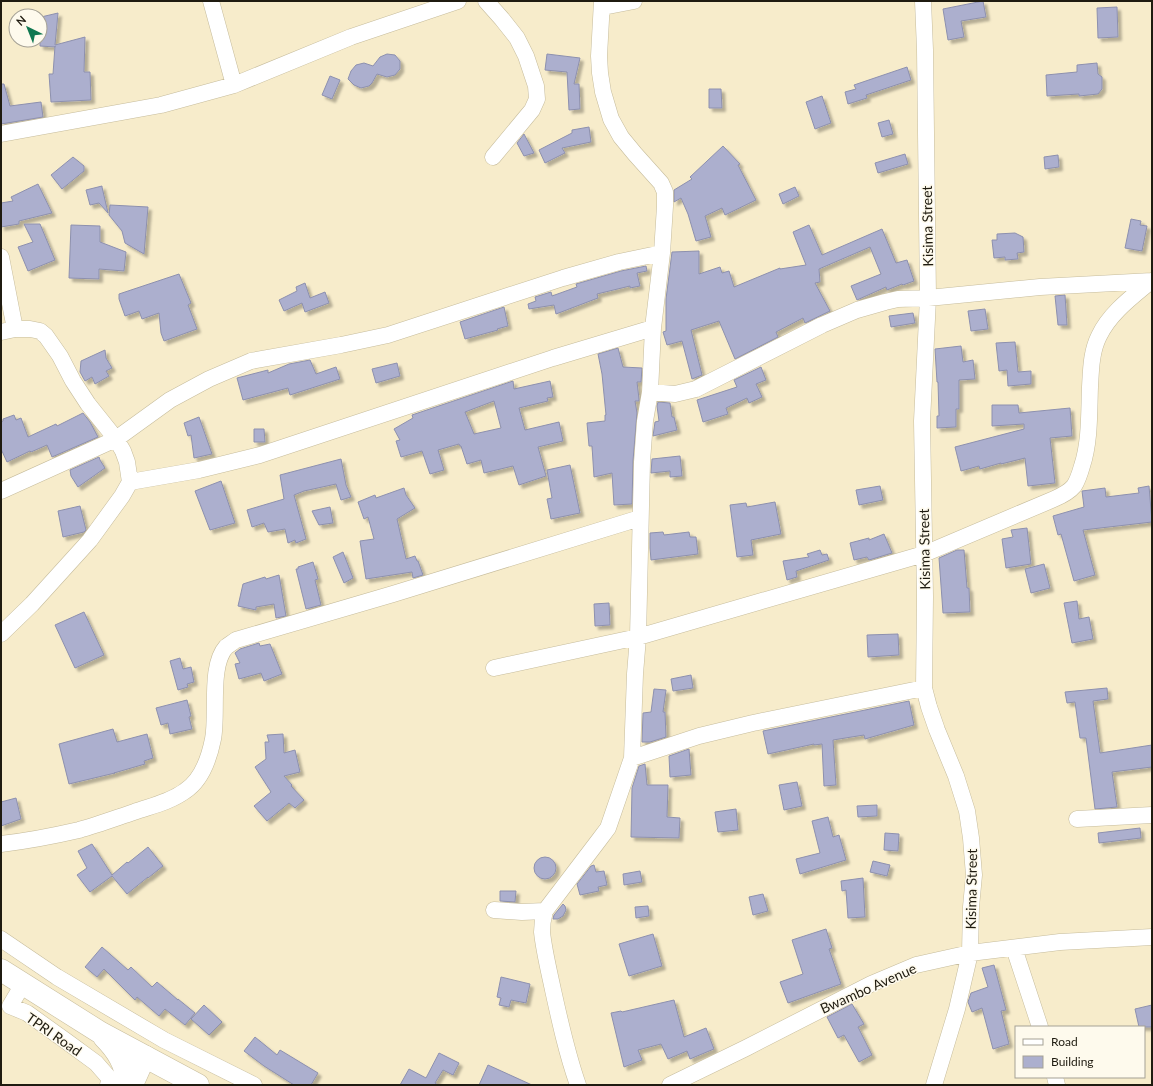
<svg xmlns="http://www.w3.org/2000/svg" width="1153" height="1086" font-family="Lato,sans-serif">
	<defs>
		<filter id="shadow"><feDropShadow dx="3.5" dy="3.5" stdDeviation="1" flood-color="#0004"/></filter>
	</defs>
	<rect width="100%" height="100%" fill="#f7eccb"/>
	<path fill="#acafce" stroke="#8d90ae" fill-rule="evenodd" filter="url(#shadow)" d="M983,1L986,17L961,21L964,37L948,40L943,9Z
		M1117,7L1118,37L1098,38L1097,8Z
		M58,13L55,45L85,37L84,72H90L91,100L51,102L49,74H53L55,46V47L40,46V25L41,17Z
		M387,54L395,55L400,61V69L395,75L387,77L377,74L372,83L369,86L361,88L354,85L348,79L351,71L356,65L364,63L373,66L380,57Z
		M547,54L580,58L574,84H579L580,109L569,110L567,72L545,70Z
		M1097,63L1098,74L1102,77V89L1098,94L1079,96V94L1047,96L1046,75L1077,72V65Z
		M907,67L911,80L866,95L867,98L848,104L845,92L856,89L854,85Z
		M330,76L340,80L332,99L322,95Z
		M1,84H4L10,106L41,102L43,117L1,124Z
		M709,89H721L722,108H709Z
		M822,96L831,123L815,129L806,102Z
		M889,120L893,134L882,137L878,123Z
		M589,127L591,142L562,148L565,153L545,163L539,150L572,133V130Z
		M524,134L534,153L524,156L517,143Z
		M723,146L740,164L738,165L756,200L725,215L722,208L705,216L711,237L696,241L688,214L681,198L674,202V190L692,179L690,177Z
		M905,154L908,164L878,173L875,163Z
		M1058,155L1059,167L1045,169L1044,157Z
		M73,157L84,166V171L62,189L51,175Z
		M38,184L52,213L19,221V224L1,227V203L13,201L11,197Z
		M102,186V187L108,213L99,203L90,205L86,190Z
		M795,187L799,196L783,204L779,194Z
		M110,205L148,207L144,254L125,243L122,231L109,215Z
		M1131,219L1141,221L1140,225L1147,226L1142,251L1125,248Z
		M24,224H40L55,260L28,271L18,247L33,242Z
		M71,225L100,226V242L126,252L124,271L99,269V279L69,278Z
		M809,225L822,255L882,229L896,263L907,260L914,281L903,285L902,284L887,290L886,287L857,300L851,286L881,274L870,247L819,269L820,282L815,283L830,311L805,323L803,318L776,332L778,337L735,359L719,321L691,330L702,375L692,379L682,341L667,345L663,332L666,331V299L672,252L699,251V274L720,267L722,273L729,271L734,287L780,268V269L806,265L793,232Z
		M1015,233L1023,237L1024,252L1017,253L1018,259L1005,260V257L994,258L992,240H997V234Z
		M646,266L647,271L637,273L640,286L630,288V286L597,294L598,298L556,314L554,305L529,309L528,304L536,301L535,297L551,292L552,296L577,287L576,284L621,271Z
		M179,274L191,303L188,305L197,329L164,341L161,333L159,313L142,319L139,311L125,316L119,299V294Z
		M305,283L310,298L325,292L329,303L305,312L302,303L284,311L279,300L297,291L296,287Z
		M1065,295L1067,325H1058L1055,296Z
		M504,307L508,326L497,329L498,330L465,339L460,322Z
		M985,309L988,329L971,331L968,311Z
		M913,313L915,323L891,327L889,316Z
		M1015,342L1018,372L1031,371V384L1008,386L1007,370L999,371L996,343Z
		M961,346L963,362L973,360L975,379L959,380V409H956V427L937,428V416H939L938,382H937L935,349Z
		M618,348L623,367L642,368L641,382H637L639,399V401H635L637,413L633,461L632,504L614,505L612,473L594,477L592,446H589L587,423L605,421V415H606L602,374L598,354Z
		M105,350L106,358L112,368L106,371L109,376L95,384L92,377L85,381L80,372L81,361Z
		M310,360L316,374L336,367L340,379L290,395L288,388L243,400L237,378L268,370V373L289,364Z
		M397,363L400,376L376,383L372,369Z
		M761,367L766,380L756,384L762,397L749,403L747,398L726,408L728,414L703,422L697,400L737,387L734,380Z
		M513,381L514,389L550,381L553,397L547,398L548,401L519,408L525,430L559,422L563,441L538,447L546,476L519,485L513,466L484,473L481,460L467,464L461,446H460L459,444L438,450L444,470L430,474L422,451L401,457L396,441L400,440L394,429L413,418L412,415ZM494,401L501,428L474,434L465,412Z
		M658,402L670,403L672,417H674L677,430L653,436L655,422L659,421L657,406Z
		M992,405H1018L1019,413L1070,408L1072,436L1050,438L1055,483L1028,486L1025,458L1001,464V463L980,469L979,466L961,471L955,447L1024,429V424L992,426Z
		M83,413L90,422L98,437L52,457L47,445L31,452L30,451L7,462L1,449V422L3,421V419L14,415L16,420L21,418L28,437L56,424L57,426Z
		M199,417L212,454L194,458L191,435L188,436L184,423Z
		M254,429H264L265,442H254Z
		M680,456L682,476L670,477V471L651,473L652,459Z
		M99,457L100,460L105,468L78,487L71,476L70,470Z
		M341,459L346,485L351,497L341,500L336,484L304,491L294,495L306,539L296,543L295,540L288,543L285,529L268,532L264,523L252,527L247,510L284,499L280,475Z
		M570,465L580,513L551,519L547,499L552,498L547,470Z
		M221,481L235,523L210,530L195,491Z
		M880,486L883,500L859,505L856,490Z
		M1149,486L1152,522L1083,530L1095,575L1074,581L1061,534L1058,535L1053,516L1084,507L1082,491L1105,488L1106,497L1139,493L1138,488Z
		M404,488L406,495L415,508L397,519L406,559L415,556L417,561H418L423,575L413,578L412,572L366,579L360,541L374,539L368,517L364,519L358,502L375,495L376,498Z
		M775,502L781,534L751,540L753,555L737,557L730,505L746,503L747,507Z
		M80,506L86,530L84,532L63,537L58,511Z
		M330,507L333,523L319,525L312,511Z
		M1027,528L1031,564L1006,568L1002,539L1013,537L1011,530Z
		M663,532L664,535L689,532L690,537H696L698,554L651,560L650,548V533Z
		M884,534L892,553L869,560L867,557L854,560L850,543L869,538V540Z
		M820,550L822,555L827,554L829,560L796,571L797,577L787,580L783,561L809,557L807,554Z
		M957,550H964L967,588H969L970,612L943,613L939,558Z
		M343,552L353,578L344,583L333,557Z
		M313,562L318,579L315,580L321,605L306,609L296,569H298V567Z
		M1044,564L1050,588L1031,593L1025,569Z
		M279,575L286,616L276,618L274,604L256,607V610L238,606L243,584L265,577L266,579Z
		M1077,601L1079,619L1089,617L1093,639L1072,643L1064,603Z
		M609,603L610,625L595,626L594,604Z
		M84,612L104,655L75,668L55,625Z
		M898,634L899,655L868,657L867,635Z
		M259,643L260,646L270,644L282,674L264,681L261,673L239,679L235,664L240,663L235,653L240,649Z
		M180,658L183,669L191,667L194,682L187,684L188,687L178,690L170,661Z
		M691,675L693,688L673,691L671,679Z
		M1107,688L1108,699L1093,701L1100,753L1152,745V767L1112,772L1117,807L1095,809L1086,738H1080L1075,702L1067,703L1065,692Z
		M654,689L666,690L663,712H665L666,737L650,742H642L643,713L651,712Z
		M187,700L191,716L189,717L192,729L170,734L168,723L161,725L156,708Z
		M909,701L914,725L865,739L864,735L833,740L836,785L824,786L822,744L814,745V744L768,754L763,731Z
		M113,729L117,742L147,734L153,758L144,761L145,764L114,773H115L69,784L59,744Z
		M283,734L284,753L295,750L300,772L284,776L292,785L291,786L304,800L295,808L289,803L267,821L254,806L271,792L255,767L266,759L265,742H269L267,735Z
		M689,749L691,775L670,777L669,756Z
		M645,764L647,785H668L667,817L680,818L679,838L631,837L632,788L639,766Z
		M797,782L802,806L784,810L779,785Z
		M16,798L21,819L1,826V802Z
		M877,805V816L858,817L857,806Z
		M736,809L738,830L718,832L715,812Z
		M828,817L833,837L839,835L846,860L800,874L796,859L820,853L812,821Z
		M1140,828L1141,838L1099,843L1098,833Z
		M885,833L899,834L898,851L884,850Z
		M92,844L112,875L127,862L128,863L148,847L163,866L148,878V877L127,894L112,876L90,892L77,875L87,868L78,851Z
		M534 868a11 11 0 1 1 22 0a11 11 0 1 1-22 0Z
		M873,861L890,865L887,876L870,872Z
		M594,865L596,872L604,871L607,885L598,887L599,891L580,895L577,884L591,866Z
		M640,871L642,882L624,885L623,874Z
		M863,878L865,917L848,918L846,890L842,891L841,881Z
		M500,891H516L515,902L500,901Z
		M763,894L768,911L753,915L749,897Z
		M563,904L565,906L566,910L563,916L558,919H553L554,915Z
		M648,906L649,916L636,918L635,907Z
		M826,929L832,948L829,949L841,984L788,1003L780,982L803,974L792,940Z
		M653,934L662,966L629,976L619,944Z
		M102,947L128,970L131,967L152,987L157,982L178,1000V999L195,1013L185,1025L165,1009L159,1016L137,997L135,1000L104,969L97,977L85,967Z
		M994,965L1006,1010L1001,1011L1009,1044L993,1049L982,1008L972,1012L968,1002L971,993L988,987L982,968Z
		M501,977L530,984L526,1003L511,1000L509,1007L499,1005L501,998L497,997Z
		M674,1000L684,1037L706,1028L714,1049L690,1059L687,1051L668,1059L661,1044L638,1050L642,1060L624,1067L611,1013L621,1011L622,1012Z
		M852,1004L864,1024L858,1027L872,1055L859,1062L844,1035L838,1038L827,1017Z
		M204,1005L222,1022L209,1035L191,1019Z
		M1152,1005V1027H1139L1135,1009Z
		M255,1037L277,1055L280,1050L318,1073L311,1085H294L264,1066L244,1051Z
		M439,1053L459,1063L453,1075L443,1070L435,1083L438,1085H400L409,1069L426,1078Z
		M488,1065L532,1085H479Z"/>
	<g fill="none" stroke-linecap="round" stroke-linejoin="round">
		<g stroke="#c6bc9c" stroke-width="17">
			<path id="minor" d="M211,1L234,85
				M486,1L502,19L517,38L526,56L536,86L537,99L532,110L493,157
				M923,1L925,50L928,298L922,421L925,597L924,688L929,707L937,730L956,776L967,811L971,838L974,875L971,907L970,953L957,1009L934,1085
				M603,7L634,1
				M1,134L161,105L234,85L351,37L458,1
				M1,257L15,329
				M1,332L15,329H30L40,331L46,336L60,356L73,381L88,404L116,439L123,451L127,462L130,482L122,496L90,540L32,604L1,634
				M650,392L675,394L696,389L822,325L857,310L885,302L898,299L928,298L1040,287L1152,281
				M130,482L199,470L260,455L553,358L653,328
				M1,491L116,439L170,400L209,379L251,361L341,345L388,335L563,278L619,262L662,253
				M494,668L638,637L924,554L1054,499C1061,496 1069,492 1074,486C1078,480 1080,473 1082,466C1090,442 1089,413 1090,387C1091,370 1091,352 1099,336C1110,313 1132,297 1151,281
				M632,758L699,736L753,723L924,688
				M1077,819L1152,815
				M1,844C27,841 53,836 79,830C97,825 116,818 134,812C151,806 170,802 185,791C202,780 209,759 213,739C218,714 209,666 226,647C229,645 233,642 236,640L393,594L640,518
				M494,910L522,912L545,911
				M1,939L57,977L164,1040L254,1085
				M1014,948L1040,1027
				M23,984L10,1006L27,1013L66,1041L96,1063L110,1079L108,1085
				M1055,1077L1057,1085
				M578,1085C567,1054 560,1022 553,990C549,971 544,951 542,932C542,925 543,918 545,911L599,840L608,828L632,758L635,674L638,637L642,462L645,421L650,392L653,328L662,253L665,206V192L661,183L635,154L621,137L611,119L603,92L600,73L599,56L602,1
				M670,1085L746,1048L871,984L916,965L970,953L1060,942L1152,937"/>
		</g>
		<g stroke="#c6bc9c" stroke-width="21">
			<path id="major" d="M133,1085L146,1056"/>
		</g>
		<g stroke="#c6bc9c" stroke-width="23">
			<path id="highway" d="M1,970L101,1033L198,1085
				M104,1037C117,1050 128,1066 126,1085"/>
		</g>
		<use href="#minor" stroke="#fff" stroke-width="16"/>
		<use href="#major" stroke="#fff" stroke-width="20"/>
		<use href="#highway" stroke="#fff" stroke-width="22"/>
	</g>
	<g text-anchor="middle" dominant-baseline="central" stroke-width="3" stroke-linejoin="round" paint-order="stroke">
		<g font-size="14" fill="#1f1b10" stroke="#fefaed">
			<text transform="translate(927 226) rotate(-91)">Kisima Street</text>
			<text transform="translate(924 549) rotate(-91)">Kisima Street</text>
			<text transform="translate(971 889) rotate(-89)">Kisima Street</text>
			<text transform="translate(868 988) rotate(-24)">Bwambo Avenue</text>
			<text transform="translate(54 1034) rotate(35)">TPRI Road</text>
		</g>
	</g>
	<rect width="1153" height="1086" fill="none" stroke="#1f1b10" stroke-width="4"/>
	<rect x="1015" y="1026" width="130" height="52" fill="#fefaed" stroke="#a5a195"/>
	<rect x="1023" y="1039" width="20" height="6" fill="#ffffff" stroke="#a5a195"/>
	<text x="1051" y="1046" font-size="12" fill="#1f1b10">Road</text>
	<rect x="1023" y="1056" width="20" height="12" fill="#acafce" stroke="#a5a195"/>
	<text x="1051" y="1066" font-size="12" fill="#1f1b10">Building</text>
	<g transform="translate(28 28) rotate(317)"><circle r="19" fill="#fefaed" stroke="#a5a195"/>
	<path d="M0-3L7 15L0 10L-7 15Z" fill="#107851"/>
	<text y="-6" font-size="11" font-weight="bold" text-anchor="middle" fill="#1f1b10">N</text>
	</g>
</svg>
